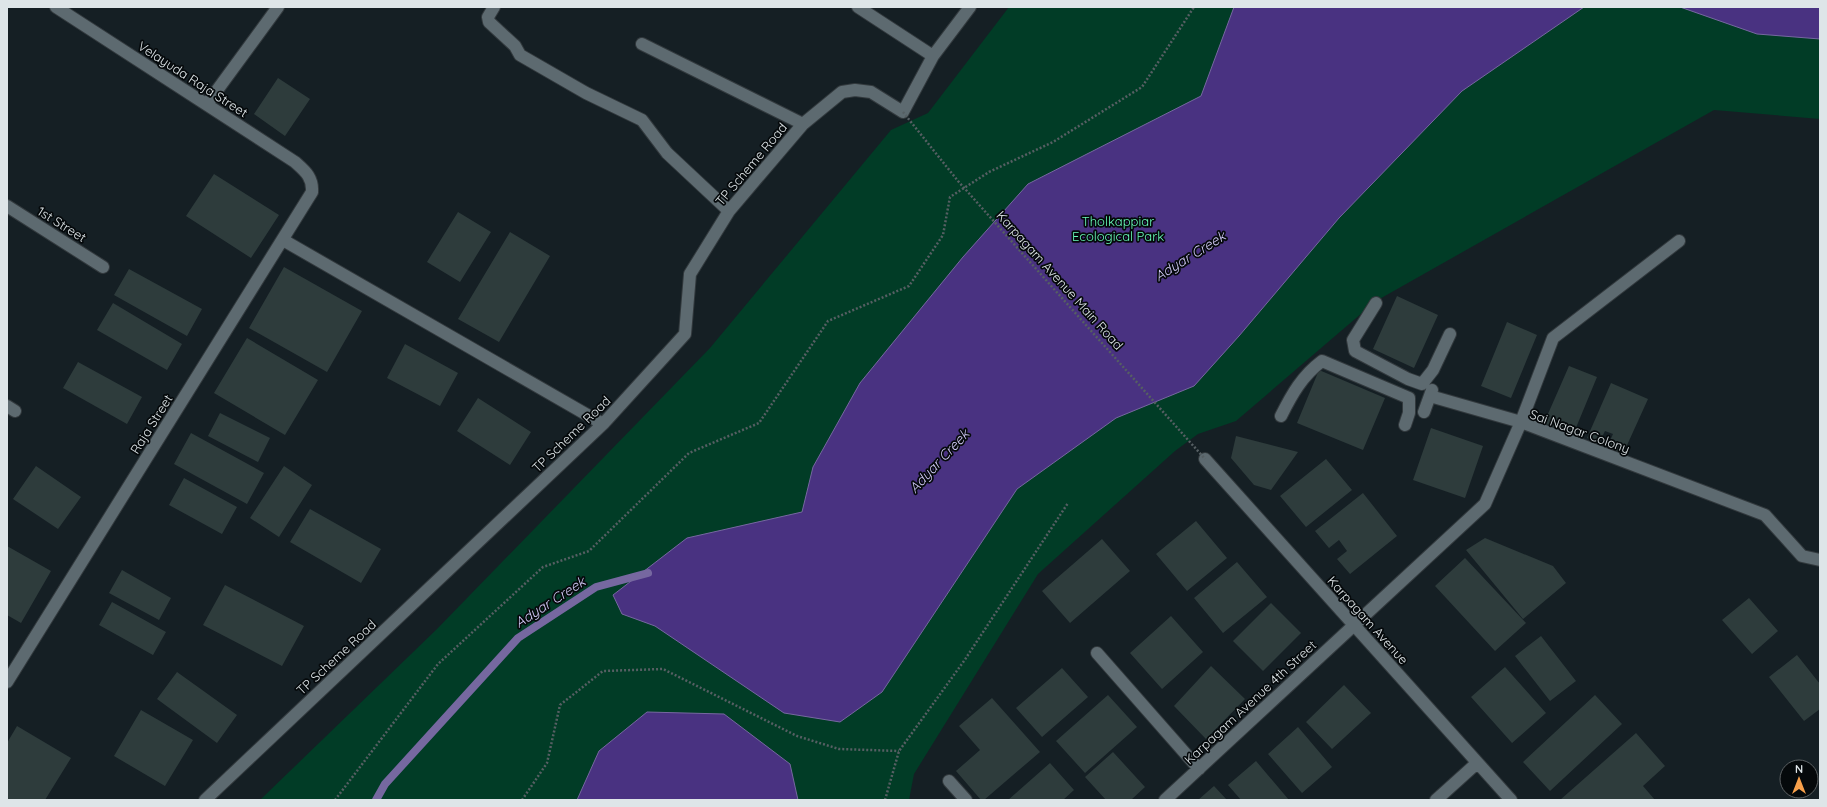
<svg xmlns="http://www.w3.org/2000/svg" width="1827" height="807" font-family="Quicksand,sans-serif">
	<rect width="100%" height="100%" fill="#151f24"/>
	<path fill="#013c26" d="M1009,7H1820V119L1714,110L1376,301L1236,421L1198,434L1175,451L1038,574L914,774L909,800H260L437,629L710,348L891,130L928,113Z"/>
	<path fill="#493281" stroke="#7668a0" d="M1234,7H1584L1462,91L1339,218L1239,336L1194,386L1116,418L1017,489L882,692L840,722L784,713L655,626L622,614L613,595L687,538L802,512L813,467L860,383L963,257L1028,184L1201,96Z
		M1680,7H1820V39L1757,34Z
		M647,712L724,714L790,764L798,800H577L599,751Z"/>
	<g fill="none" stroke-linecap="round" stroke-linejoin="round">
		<path stroke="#7668a0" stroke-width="8" d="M376,800L385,784L518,638L596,587L648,573"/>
	</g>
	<path fill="#2e3c3c" d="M278,78L310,99L285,136L254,114Z
		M214,174L279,215L251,258L186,216Z
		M458,212L491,232L460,282L427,262Z
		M510,232L550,256L499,342L458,319Z
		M284,267L362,311L327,372L249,328Z
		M129,269L202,309L187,336L114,295Z
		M1397,296L1438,315L1414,368L1373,349Z
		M113,303L182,344L167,370L97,330Z
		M1507,322L1537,335L1511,398L1481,386Z
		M247,338L318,380L285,435L214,393Z
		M405,344L458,373L440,406L387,378Z
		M78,362L142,397L127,424L63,388Z
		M1569,366L1597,377L1573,435L1544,423Z
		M1319,370L1385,398L1363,450L1297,423Z
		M1611,383L1648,399L1623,454L1607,447L1613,434L1605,431L1599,443L1587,438Z
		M478,398L531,432L510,465L457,431Z
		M220,413L270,438L258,462L208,436Z
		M1431,428L1483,446L1465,498L1413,480Z
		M191,433L264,473L247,504L174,464Z
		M1236,436L1298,452L1271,490L1254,485L1231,458Z
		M1326,459L1352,490L1306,527L1280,496Z
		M36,466L81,497L58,529L13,499Z
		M284,466L312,485L279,537L250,518Z
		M184,478L237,507L222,534L169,505Z
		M1363,493L1397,536L1350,574L1337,559L1347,551L1339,540L1329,548L1315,531Z
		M310,509L381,549L361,583L290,542Z
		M1196,521L1227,558L1187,591L1156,554Z
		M1485,538L1553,566L1566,583L1523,619L1466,550Z
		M1102,539L1130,571L1070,623L1042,591Z
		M7,546L51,571L21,623L7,615Z
		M1465,558L1526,623L1495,651L1435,586Z
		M1237,562L1267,597L1223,633L1194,598Z
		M122,570L171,598L159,620L109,593Z
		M225,585L304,626L282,666L203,625Z
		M1749,598L1778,631L1752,654L1722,620Z
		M112,602L166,632L153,655L99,625Z
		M1271,603L1301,633L1263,671L1233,641Z
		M1171,616L1203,652L1162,689L1130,653Z
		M1541,636L1576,681L1550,701L1515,656Z
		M1797,655L1820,684V709L1804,721L1769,677Z
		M1211,666L1245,699L1206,739L1174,706Z
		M1505,667L1546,713L1512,743L1471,697Z
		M1062,668L1088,697L1042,737L1016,708Z
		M177,672L237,715L217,743L157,699Z
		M1344,685L1371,713L1332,749L1306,722Z
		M1108,695L1137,727L1085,773L1056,741Z
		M1595,695L1622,724L1550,791L1523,762Z
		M992,698L1040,752L984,800H981L956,771L980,750L959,726Z
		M141,710L193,740L165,786L114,756Z
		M17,726L71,758L45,800H7V743Z
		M1298,727L1332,767L1302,793L1268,754Z
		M1636,733L1665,766L1643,786L1655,800H1560Z
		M1113,752L1145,787L1131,800H1106L1085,777Z
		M1256,761L1289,800H1241L1228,785Z
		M1050,763L1074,790L1063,800H1008Z
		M1214,786L1227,800H1198Z"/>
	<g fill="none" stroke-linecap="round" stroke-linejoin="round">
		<g stroke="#32393d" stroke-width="14">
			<path id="minor" d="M494,7L488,17L489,22L515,46L520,55L586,93L642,120L667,153L729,211
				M858,7L933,56
				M642,44L803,124
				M207,104L278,7
				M7,206L103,267
				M283,240L603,424
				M1376,303L1353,340L1355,351L1408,379L1422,384L1433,370L1450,334
				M1430,396L1521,422L1553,338L1679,241
				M7,406L15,411
				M1424,412L1432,390
				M1281,416C1292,394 1302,376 1322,361L1409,398V413L1405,425
				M1205,459L1511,800
				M1097,653L1199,769
				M7,682L312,192C313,177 305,171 295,162L56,7
				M949,781L966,800
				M205,800L603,424L685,334L690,274L729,211L803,124L842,92L855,90L871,92L903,112L933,56L970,7
				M1165,800L1485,504L1521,422L1765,515L1802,556L1820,560
				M1436,800L1477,763"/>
		</g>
		<path stroke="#565f63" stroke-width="2.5" stroke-dasharray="2 2" stroke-linecap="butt" d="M335,800L438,664L543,567L589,551L689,453L759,423L828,321L909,286L943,235L950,197L989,172L1053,142L1142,87L1194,7
			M522,800L547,763L560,705L603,671L663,669L797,736L839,749L899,751
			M885,800L899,751L964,661L1068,503"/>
		<use href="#minor" stroke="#5d6a70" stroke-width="12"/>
		<path stroke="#565f63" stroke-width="2.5" stroke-dasharray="2 2" stroke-linecap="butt" d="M903,112L958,181L1205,459"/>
	</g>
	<g text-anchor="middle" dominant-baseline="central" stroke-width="3.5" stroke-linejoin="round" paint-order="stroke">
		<g font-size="13" fill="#dee5e8" stroke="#05090b">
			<text transform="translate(193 79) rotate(33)">Velayuda Raja Street</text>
			<text transform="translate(751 164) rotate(-50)">TP Scheme Road</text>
			<text transform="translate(62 224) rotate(32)">1st Street</text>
			<text transform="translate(1060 280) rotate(48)">Karpagam Avenue Main Road</text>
			<text transform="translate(151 424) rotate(-58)">Raja Street</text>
			<text transform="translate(1580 431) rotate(20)">Sai Nagar Colony</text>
			<text transform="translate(571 434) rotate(-44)">TP Scheme Road</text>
			<text transform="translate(1368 620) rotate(48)">Karpagam Avenue</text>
			<text transform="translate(336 657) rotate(-43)">TP Scheme Road</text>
			<text transform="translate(1250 702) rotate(-43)">Karpagam Avenue 4th Street</text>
		</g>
		<g font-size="13" fill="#6bfebc" stroke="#05090b">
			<text x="1118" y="221">Tholkappiar<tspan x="1118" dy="15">Ecological Park</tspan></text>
		</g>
		<g font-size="14" font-style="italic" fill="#d1c9f6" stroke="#05090b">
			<text transform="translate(1190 256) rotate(-32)">Adyar Creek</text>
			<text transform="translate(939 461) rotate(-47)">Adyar Creek</text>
			<text transform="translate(550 602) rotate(-33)">Adyar Creek</text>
		</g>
	</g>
	<rect width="1827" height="807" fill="none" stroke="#dee5e8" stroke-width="16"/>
	<g transform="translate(1799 779)"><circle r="19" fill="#05090b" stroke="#5c6163"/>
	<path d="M0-3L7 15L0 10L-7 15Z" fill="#f8a04b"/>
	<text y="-6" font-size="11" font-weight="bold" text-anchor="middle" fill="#dee5e8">N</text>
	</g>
</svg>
